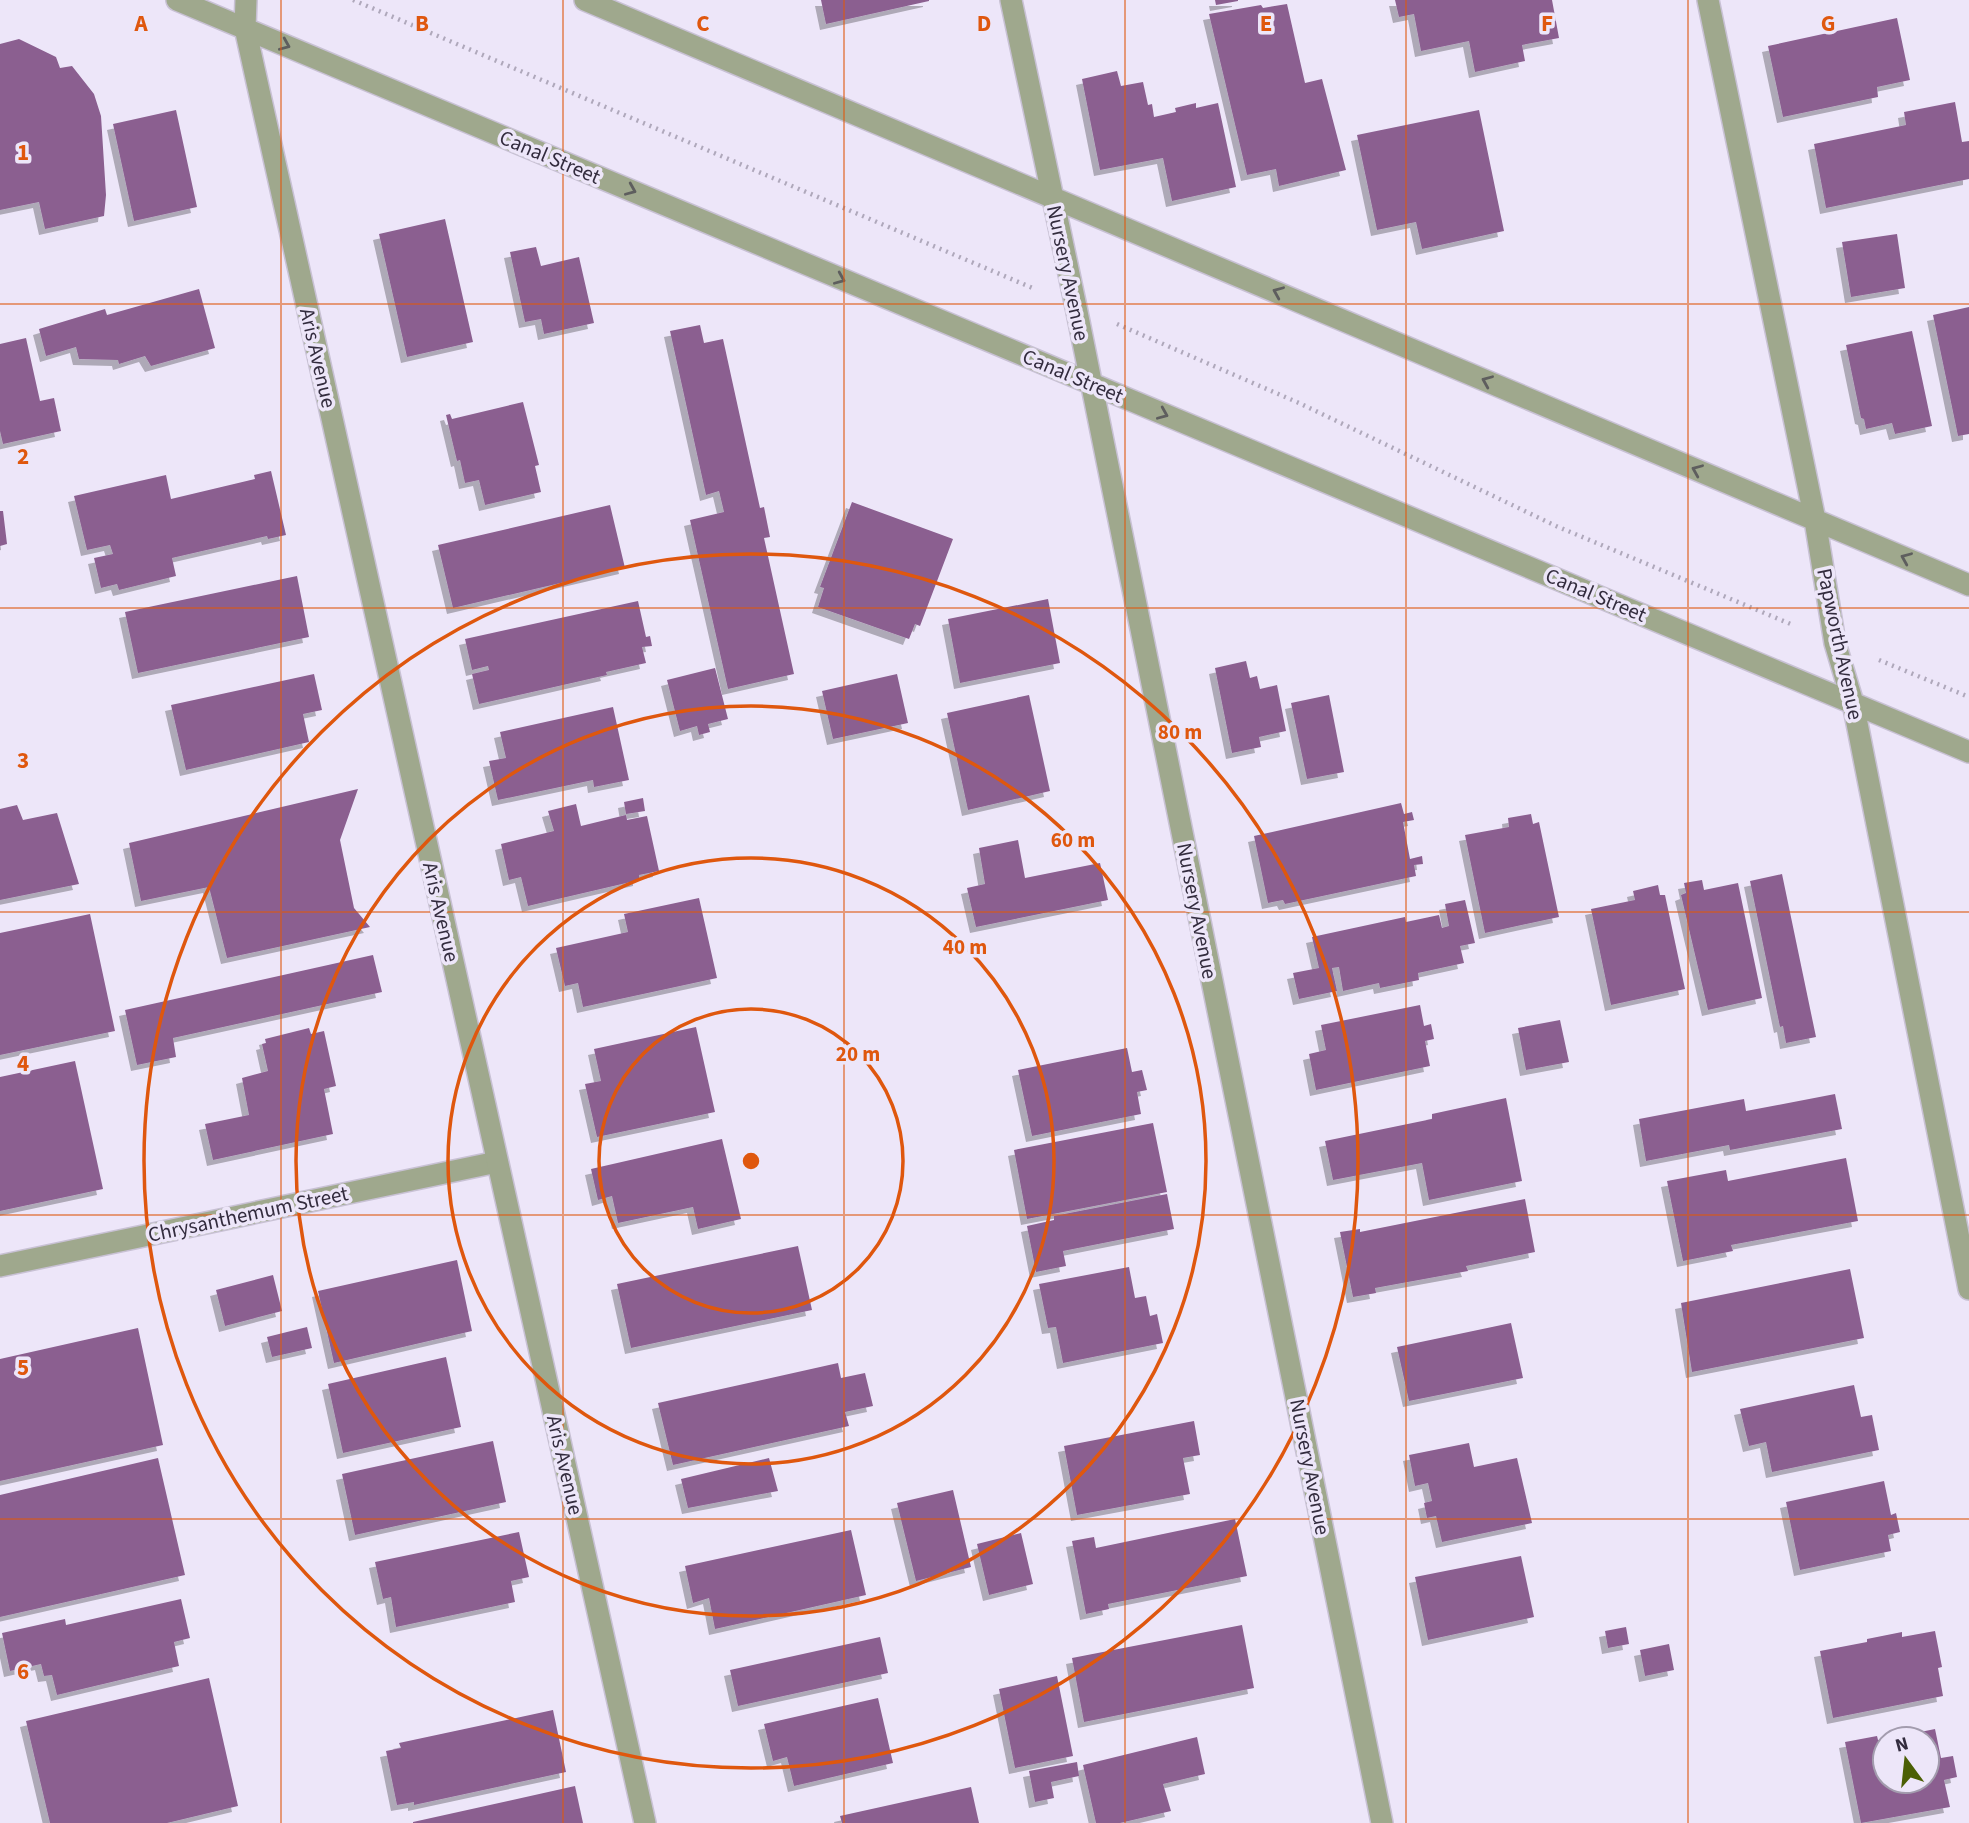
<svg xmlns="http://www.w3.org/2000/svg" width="1969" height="1823" font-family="'Source Sans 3',sans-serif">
	<defs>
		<filter id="shadow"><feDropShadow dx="-6" dy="6" stdDeviation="0" flood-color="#0004"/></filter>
	</defs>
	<rect width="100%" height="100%" fill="#ede6f9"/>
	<path fill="#8b5f90" filter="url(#shadow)" d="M821,0H929V1L826,24Z
		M1215,0H1238V1L1216,5Z
		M1395,0H1552L1559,38L1522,45L1525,61L1475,72L1469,41L1421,51L1414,14L1399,17Z
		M1287,4L1305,83L1322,79L1346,170L1279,186L1276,169L1247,175L1209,14L1261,5L1263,8Z
		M1897,18L1910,80L1877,87L1878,97L1783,117L1768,46Z
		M19,39L56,57L60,68L72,66L94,94L101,116L106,195L104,216L45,229L39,202L0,210V44Z
		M1117,71L1121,86L1143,82L1148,105L1152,104L1154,117L1176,112L1175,108L1196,103V108L1218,103L1236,187L1172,201L1163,158L1100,170L1082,79Z
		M1955,102L1962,142L1969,141V179L1826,208L1814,144L1906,125L1904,112Z
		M176,110L197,207L134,221L113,124Z
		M1479,110L1504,231L1422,249L1416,222L1377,230L1357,135Z
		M445,219L473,342L407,357L379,234Z
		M1897,234L1905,288L1851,297L1842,242Z
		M536,247L541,266L579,257L594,323L544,334L541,319L525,322L510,252Z
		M199,289L215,348L151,366L145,356L119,364L118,360L79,359L76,347L46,356L39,329L105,309L107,315Z
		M1969,307V434L1958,436L1933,315Z
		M700,325L704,343L723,339L760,508L764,507L770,537L764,538L794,674L728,689L690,520L724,512L719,491L706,495L670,331Z
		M1912,331L1932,426L1895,434L1892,423L1866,429L1864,419L1861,418L1846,345Z
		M26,338L40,401L54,398L61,431L3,444L0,431V344Z
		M523,402L539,465L535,466L541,492L485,505L479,480L465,483L460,460L457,461L446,415L450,414L452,419Z
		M271,471L286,535L268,539L267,536L172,558L176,576L119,590L117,584L101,588L94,558L113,554L110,545L87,550L74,496L166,475L171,499L255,479L254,475Z
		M852,502L953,539L920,626L915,624L909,639L818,607L824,588L820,587Z
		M610,505L625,568L453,608L438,545Z
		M0,511H3L7,544L0,546Z
		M297,576L309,637L138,673L125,612Z
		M1048,599L1060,663L960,683L948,619Z
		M638,601L646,637L650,636L652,646L642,647L646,663L606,672L607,675L479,704L472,674L489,670L488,666L472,670L465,639Z
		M1246,661L1250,678L1257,676L1260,689L1277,685L1286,731L1259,737L1261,747L1232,753L1215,668Z
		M715,668L728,719L708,724L710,732L699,735L697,726L680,731L667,680Z
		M314,674L322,710L303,714L309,742L186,770L171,705Z
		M897,674L908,723L833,739L822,691Z
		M1029,695L1050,791L968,810L947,713Z
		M1329,695L1344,772L1307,779L1291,703Z
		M613,707L629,780L594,787L593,780L498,800L489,761L506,758L500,732Z
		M358,789L340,840L354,908L370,927L227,958L209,887L141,901L129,843Z
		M643,798L645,811L626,814L624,802Z
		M1401,803L1404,814L1412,812L1414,820L1403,822L1410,859L1422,856L1423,864L1414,865L1416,876L1285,904L1283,900L1268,903L1254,836Z
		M576,804L581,826L626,815L627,820L647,816L659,871L639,875V880L528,906L521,877L509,880L501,844L554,831L548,811Z
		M17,805L23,820L57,813L79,884L0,900V809Z
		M1531,814L1533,824L1539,822L1559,917L1485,933L1465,835L1509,827L1508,818Z
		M1018,840L1025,878L1100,863L1108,900L976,927L967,888L985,884L979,848Z
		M1782,874L1816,1037L1786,1043L1783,1026L1780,1027L1750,881Z
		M1702,880L1704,890L1738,883L1762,998L1708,1010L1681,895L1686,893L1684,883Z
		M1658,885L1660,895H1665L1685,989L1611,1005L1591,909L1635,900L1633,891Z
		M699,898L717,978L583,1007L578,983L565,986L556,948L628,932L624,914Z
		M1465,900L1475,943L1460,946L1464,963L1418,973L1419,980L1380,988L1379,983L1343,991L1339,967L1332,968L1337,991L1299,999L1293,973L1319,968L1312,937L1405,917L1406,922L1439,915L1442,928L1449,926L1445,904Z
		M90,914L115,1031L0,1055V933Z
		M373,955L382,992L173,1038L176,1057L137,1065L125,1010Z
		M1420,1005L1424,1026L1431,1024L1434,1039L1425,1041L1430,1066L1316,1090L1309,1054L1326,1050L1321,1025Z
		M1560,1020L1569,1062L1526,1070L1518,1028Z
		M696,1027L715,1112L597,1137L585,1084L601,1081L594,1049Z
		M309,1028L311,1034L324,1031L336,1086L324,1089L333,1134L213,1160L205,1124L249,1115L242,1078L268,1071L262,1044L266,1043L265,1039Z
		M1127,1048L1132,1072L1142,1070L1147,1090L1137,1092L1141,1114L1032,1136L1018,1070Z
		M75,1061L103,1189L0,1211V1077Z
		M1835,1094L1842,1129L1730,1150L1729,1145L1646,1161L1639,1119L1744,1099L1746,1111Z
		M1506,1098L1522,1181L1429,1200L1422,1163L1333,1180L1325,1141L1432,1119V1114Z
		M1153,1123L1167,1192L1027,1219L1014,1150Z
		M722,1139L741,1219L698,1229L693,1207L618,1223L612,1196L598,1200L591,1169Z
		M1846,1158L1858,1221L1731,1245L1733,1251L1683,1261L1667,1181L1726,1170L1728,1181Z
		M1167,1194L1174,1229L1063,1251L1066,1266L1036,1272L1027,1226L1054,1220V1216Z
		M1525,1199L1535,1252L1466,1266L1468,1271L1375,1288L1376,1293L1353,1297L1340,1232L1360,1229V1232Z
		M798,1246L812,1310L631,1348L617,1284Z
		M457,1260L472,1331L334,1363L318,1291Z
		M1129,1267L1135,1298L1146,1296L1150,1316L1157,1314L1163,1343L1063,1363L1056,1327L1048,1328L1039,1284Z
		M1850,1269L1864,1338L1692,1372L1681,1303Z
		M273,1275L282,1311L225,1326L216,1290Z
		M1511,1323L1523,1378L1409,1401L1397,1347Z
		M307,1327L312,1348L272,1357L267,1337Z
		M138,1328L163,1445L0,1481V1359Z
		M446,1357L461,1427L343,1453L328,1384Z
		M838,1363L841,1378L865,1373L873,1406L845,1412L849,1426L673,1465L658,1403Z
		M1854,1385L1861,1417L1872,1415L1879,1450L1772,1472L1766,1442L1749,1446L1740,1409Z
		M1194,1421L1200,1455L1183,1458L1190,1494L1077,1515L1064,1446Z
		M493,1441L506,1502L355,1535L342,1474Z
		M1469,1443L1474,1467L1517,1458L1532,1523L1442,1542L1436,1516L1427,1518L1424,1503L1432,1501L1428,1483L1415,1486L1409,1455Z
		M158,1458L185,1575L0,1617V1495Z
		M769,1458L778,1491L688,1508L681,1479Z
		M1884,1481L1891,1515L1896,1513L1900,1532L1888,1535L1891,1551L1800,1570L1786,1502Z
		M953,1490L971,1567L916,1581L897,1503Z
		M1235,1519L1247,1576L1108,1604L1109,1609L1086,1614L1072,1541L1094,1537L1096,1548Z
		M851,1530L866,1595L715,1629L709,1598L693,1603L685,1566Z
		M519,1532L529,1577L511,1581L515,1602L396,1627L391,1597L383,1599L375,1562Z
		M1021,1533L1033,1584L989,1595L977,1544Z
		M1521,1556L1534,1617L1428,1640L1415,1577Z
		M181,1599L190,1638L174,1642L179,1666L57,1695L52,1675L44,1676L41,1664L10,1671L2,1633L65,1619L66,1625Z
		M1242,1625L1254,1688L1084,1722L1072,1658Z
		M1626,1627L1629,1644L1608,1648L1605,1631Z
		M1935,1631L1942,1667L1938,1668L1943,1696L1833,1718L1820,1651L1867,1642V1639L1902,1632V1637Z
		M880,1637L888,1673L738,1706L730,1670Z
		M1669,1644L1674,1670L1645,1676L1640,1650Z
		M1057,1676L1073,1756L1015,1768L999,1689Z
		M209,1678L238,1806L167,1823H50L26,1721Z
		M878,1698L893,1763L794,1786L787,1757L773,1761L764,1724Z
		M553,1710L566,1772L414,1805V1802L397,1805L386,1751L401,1748L399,1743Z
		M1935,1729L1941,1758L1953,1756L1957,1777L1944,1780L1950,1807L1861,1823L1845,1742L1877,1736L1878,1740L1885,1739V1781H1927V1739L1891,1738Z
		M1197,1737L1205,1774L1163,1784L1171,1811L1120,1823H1096L1083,1765Z
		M1077,1762L1079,1776L1051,1782L1054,1798L1035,1802L1029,1771Z
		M575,1786L583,1823H413V1822Z
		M971,1787L979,1823H842L840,1816Z"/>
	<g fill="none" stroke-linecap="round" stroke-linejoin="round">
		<g stroke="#c8c1d4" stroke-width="24">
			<path id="lane" d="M0,1266L497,1162"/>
		</g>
		<g stroke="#c8c1d4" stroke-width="24">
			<path id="street" d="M177,0L1969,752
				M246,0L245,28L645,1823
				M585,0L1969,585
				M1011,0L1076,307L1382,1823
				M1708,0L1815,520L1835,643L1853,703L1969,1289"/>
		</g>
		<path stroke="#afa8bb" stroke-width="4.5" stroke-dasharray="2 5" stroke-linecap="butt" d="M353,0L1035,289
			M1117,324L1299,403L1556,526L1793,625
			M1879,660L1969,697"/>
		<use href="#lane" stroke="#9fa88d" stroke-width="21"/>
		<use href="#street" stroke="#9fa88d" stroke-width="21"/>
	</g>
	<defs><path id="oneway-chevron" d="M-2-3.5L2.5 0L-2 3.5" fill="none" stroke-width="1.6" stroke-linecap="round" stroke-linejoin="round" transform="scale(1.75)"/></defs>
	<g stroke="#5e5e5e">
		<use href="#oneway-chevron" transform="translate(285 45) rotate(23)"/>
		<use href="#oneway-chevron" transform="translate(631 190) rotate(23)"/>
		<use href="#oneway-chevron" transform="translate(840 279) rotate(23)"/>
		<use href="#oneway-chevron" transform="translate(1278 292) rotate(-157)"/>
		<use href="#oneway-chevron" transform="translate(1487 381) rotate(-157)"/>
		<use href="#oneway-chevron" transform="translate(1163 414) rotate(23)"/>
		<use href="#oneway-chevron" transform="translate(1697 470) rotate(-157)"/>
		<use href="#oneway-chevron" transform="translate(1906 558) rotate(-157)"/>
	</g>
	<path fill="none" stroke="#df570e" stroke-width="2" stroke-opacity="0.55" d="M281,0V1823M563,0V1823M844,0V1823M1125,0V1823M1406,0V1823M1688,0V1823M0,304H1969M0,608H1969M0,912H1969M0,1215H1969M0,1519H1969"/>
	<g fill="none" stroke="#df570e" stroke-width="3.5">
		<circle cx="751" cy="1161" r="152"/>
		<circle cx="751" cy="1161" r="303"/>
		<circle cx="751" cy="1161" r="455"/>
		<circle cx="751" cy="1161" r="607"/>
	</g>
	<g text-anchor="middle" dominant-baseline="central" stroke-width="7" stroke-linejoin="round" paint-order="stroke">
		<g font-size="21" fill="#332c3e" stroke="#ede6f9">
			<text transform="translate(550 157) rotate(23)">Canal Street</text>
			<text transform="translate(1068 273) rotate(78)">Nursery Avenue</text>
			<text transform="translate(318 358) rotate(77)">Aris Avenue</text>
			<text transform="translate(1073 376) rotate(23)">Canal Street</text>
			<text transform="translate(1596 595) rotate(23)">Canal Street</text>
			<text transform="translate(1840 644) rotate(78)">Papworth Avenue</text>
			<text transform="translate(1197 911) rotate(79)">Nursery Avenue</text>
			<text transform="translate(441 912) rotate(77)">Aris Avenue</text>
			<text transform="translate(248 1214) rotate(-12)">Chrysanthemum Street</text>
			<text transform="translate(565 1465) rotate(77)">Aris Avenue</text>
			<text transform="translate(1310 1467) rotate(79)">Nursery Avenue</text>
		</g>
	</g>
	<g font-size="23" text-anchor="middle" font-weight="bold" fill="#df570e" stroke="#ede6f9" stroke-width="7" stroke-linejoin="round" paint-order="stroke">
		<text x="141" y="31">A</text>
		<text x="422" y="31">B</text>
		<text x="703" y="31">C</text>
		<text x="984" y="31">D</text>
		<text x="1266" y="31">E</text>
		<text x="1547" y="31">F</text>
		<text x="1828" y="31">G</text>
		<text x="23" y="160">1</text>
		<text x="23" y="464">2</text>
		<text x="23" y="768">3</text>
		<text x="23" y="1071">4</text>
		<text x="23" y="1375">5</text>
		<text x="23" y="1679">6</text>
	</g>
	<circle cx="751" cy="1161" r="10" fill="#df570e" stroke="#ede6f9" stroke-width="3.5"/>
	<g font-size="21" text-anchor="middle" font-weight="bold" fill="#df570e" stroke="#ede6f9" stroke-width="7" stroke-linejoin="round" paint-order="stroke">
		<text x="1180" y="739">80 m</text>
		<text x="1073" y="847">60 m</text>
		<text x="965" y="954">40 m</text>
		<text x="858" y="1061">20 m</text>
	</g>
	<g transform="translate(1906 1760) rotate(345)"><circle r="33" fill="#ede6f9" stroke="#a39cae" stroke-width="2"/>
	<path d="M0-5L12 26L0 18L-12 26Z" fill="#4b5f05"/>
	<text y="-10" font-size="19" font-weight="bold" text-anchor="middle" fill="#332c3e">N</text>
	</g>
</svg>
